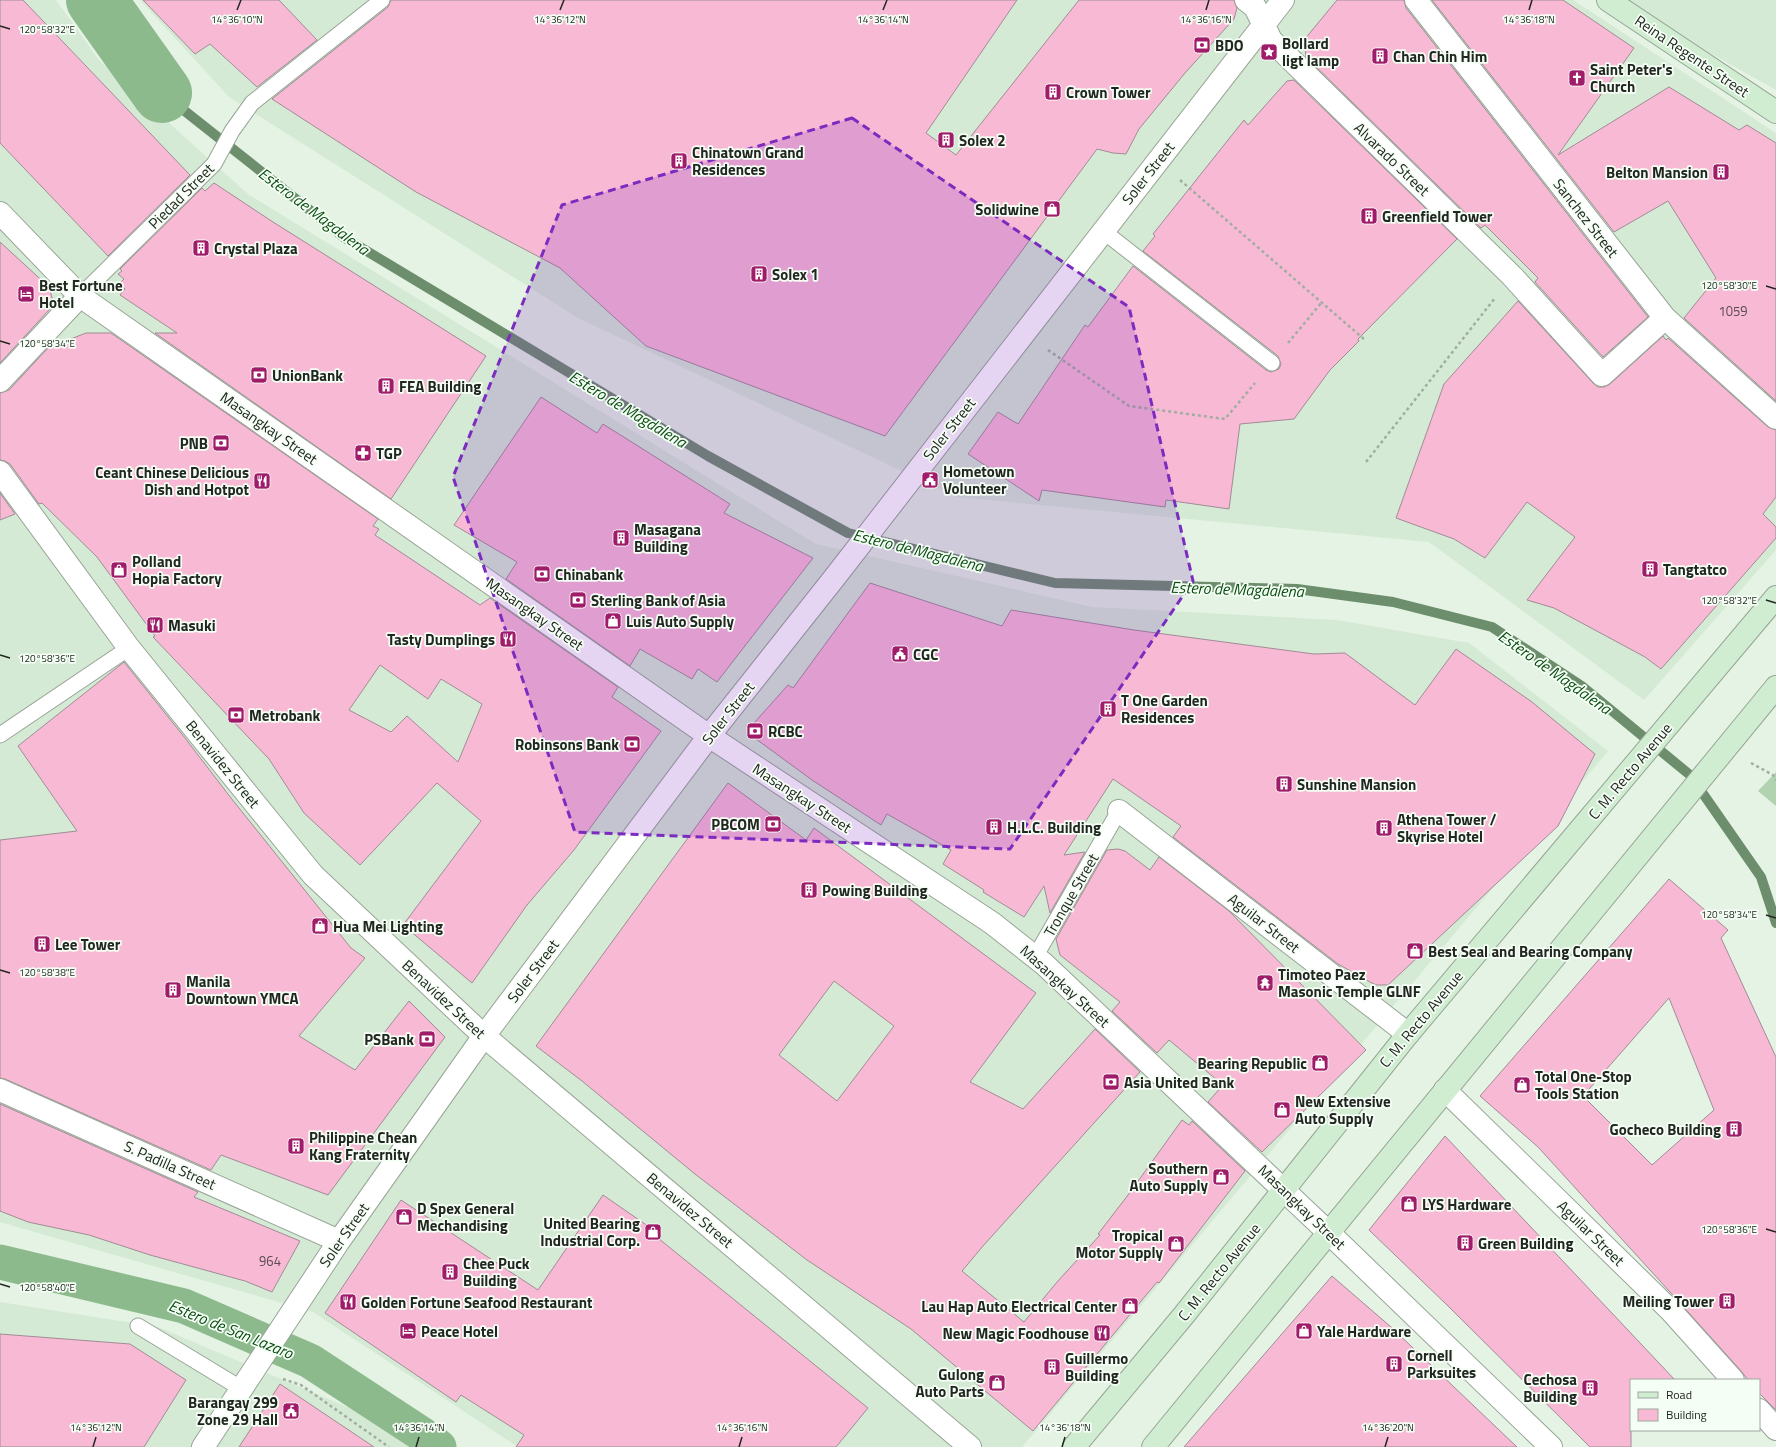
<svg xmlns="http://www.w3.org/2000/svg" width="1776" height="1447" font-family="'Titillium Web',sans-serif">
	<rect width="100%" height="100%" fill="#e4f3e3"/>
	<path fill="#d5ead4" d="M0,0H56L99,60L248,194L816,544L1092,607L1337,620L1469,643L1608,751L1022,1447H518L313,1312L0,1222Z
		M140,0H1573L1776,133V550L1644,700L1429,542L957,497L578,318L229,97Z
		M1616,0H1776V90Z
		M0,1302L158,1327L392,1426L415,1447H0Z"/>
	<path fill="#b1d3b0" d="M1776,772V806L1758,791Z"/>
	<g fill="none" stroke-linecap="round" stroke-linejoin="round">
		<path stroke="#6d8e6c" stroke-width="10" d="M162,93L345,238L708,456L848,533L1055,583L1297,589L1393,602L1492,627L1583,687L1690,775L1761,877L1776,923"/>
		<path stroke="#8dba8d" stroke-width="35" d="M0,1262L184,1306L310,1361L423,1435L439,1447"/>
		<path stroke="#8dba8d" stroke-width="60" d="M96,0L162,93"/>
	</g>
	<path fill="#f8b9d5" stroke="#a08c95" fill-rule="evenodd" d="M0,0H23L190,175L108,256L0,143Z
		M143,0H279L317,40L257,87L210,44L195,54Z
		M391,0H1017L926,133L956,155L1079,0H1234L1237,8L1234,19L1185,73L1139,129L1126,154L1113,153L1097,149L885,436L646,346L560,268L416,192L272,99L388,7Z
		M1337,0H1404L1406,8L1648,317L1603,357L1535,282L1538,278L1485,225L1481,228L1306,57L1304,40Z
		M1432,0H1563L1634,48L1558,155L1669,87L1739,130L1747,125L1776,143V401L1684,318L1716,278L1668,201L1614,232Z
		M1294,80L1457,239L1358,339L1359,341L1330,370L1294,419L1240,424L1229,509L1166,500L1165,507L1042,490L1039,501L968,454L998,412L1018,424L1085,325L1088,327L1133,266L1266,370L1271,372L1279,369L1281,364L1278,356L1143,251L1155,236L1153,234L1244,120L1248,125L1287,81Z
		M214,183L273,222L486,356L391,499L155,333H177L120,295L125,289L119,284L124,279L118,274L122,271L120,269L202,188L205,191Z
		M0,242L49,287L53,301L49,310L0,363Z
		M1518,301L1593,383L1598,387H1604L1610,384L1663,336L1666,340L1668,338L1768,427L1776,430V497L1763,514L1776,527V538L1661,669L1645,657L1554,608L1527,600L1575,537L1527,502L1485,558L1454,539L1396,518L1444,384Z
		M86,333H111L378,519L373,526L379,529L375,535L480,605L490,598L618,687L612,697L661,731L574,850L527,905L472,983L403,925L481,821L437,783L360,865L304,813L269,759L153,637L155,636L97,557L42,503L39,504L10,464L5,461L0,460V393L9,390L48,348ZM380,665L428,699L441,679L482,704L458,762L407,716L391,732L349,710Z
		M541,397L597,433L603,424L730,504L724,513L813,558L717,682L698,669L692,679L640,649L630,666L506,579L517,562L454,525Z
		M0,493L15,514L0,520Z
		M870,583L1002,626L1011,610L1134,630L1314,654L1345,653L1415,705L1456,649L1532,702L1595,754L1558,826L1388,985H1376L1370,982L1338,964L1173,837L1181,826L1113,779L1064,855L1085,852L1050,913L1044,886L1024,917L983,892L984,890L943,864L951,850L887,814L881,825L812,780L756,739L754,723L788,685L793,688Z
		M124,662L185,738L231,798L351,948L365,958L299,1036L355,1070L409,1001L445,1037L328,1195L221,1155L211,1170L5,1079L0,1078V840L77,831L18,746Z
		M728,783L806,840L814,828L1036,993L970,1082L1023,1109L1095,1029L1140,1072L983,1246L962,1271L1024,1322L1057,1282L1100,1235L1098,1234L1128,1195L1182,1120L1189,1125L1192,1121L1245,1171L1159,1283L1157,1282L1033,1431L911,1329L807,1260L695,1174L582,1081L536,1046ZM834,981L894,1026L837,1101L779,1055Z
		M1118,849L1125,851L1150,870L1159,857L1229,911L1366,1050L1262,1152L1208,1102L1223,1085L1169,1040L1157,1053L1112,1011L1120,1002L1060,955L1056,939L1107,850Z
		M1669,879L1728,930L1721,938L1776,1057V1410L1759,1393V1380H1748L1742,1372L1680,1303L1538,1147L1480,1096ZM1669,998L1714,1110L1652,1165L1583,1096Z
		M0,1104L198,1192L194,1197L300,1241L272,1292L245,1281L150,1255L89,1235L28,1222L0,1211Z
		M1445,1136L1675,1380H1631V1447H1590L1448,1306L1369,1230Z
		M603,1195L655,1231L653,1234L868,1408L836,1447H516L524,1435L461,1395L456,1402L325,1313L401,1200L538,1290Z
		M1332,1276L1391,1327L1517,1447H1184Z
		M0,1334L130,1344L186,1380L144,1447H0Z
		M280,1384L374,1447H239Z"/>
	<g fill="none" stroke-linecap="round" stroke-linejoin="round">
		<g stroke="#97a596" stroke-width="17">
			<path id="service" d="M1103,231L1272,363
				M80,296L214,164L232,131L252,103L382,0
				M0,735L129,648
				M1035,957L1119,811
				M138,1326L242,1389"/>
		</g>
		<g stroke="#97a596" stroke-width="24">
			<path id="minor" d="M1246,0L1255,7L1271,40L1512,276L1602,375L1665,318
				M1416,0L1665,318L1776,418
				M0,213L80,296L709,736L992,923L1044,964L1329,1233
				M0,381L80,296
				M0,472L129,648L313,875L484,1036L970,1447
				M1119,811L1408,1034
				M0,1090L339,1241
				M1445,1090L1671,1311L1733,1380
				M1759,1410L1776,1429
				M203,1447L339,1241L484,1036L709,736L835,577L1283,0"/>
		</g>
		<g stroke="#97a596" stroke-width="24">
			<path id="tertiary" d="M1329,1233L1551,1447"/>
		</g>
		<g stroke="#97a596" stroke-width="24">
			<path id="secondary" d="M1608,0L1776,112
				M1074,1447L1184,1315L1408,1034L1776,597
				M1153,1447L1776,687"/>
		</g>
		<path stroke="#a2ada1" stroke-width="2.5" stroke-dasharray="3 3" stroke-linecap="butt" d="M1180,180L1365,340
			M1288,343L1322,302
			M1048,350L1129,406L1225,419L1255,383
			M1366,462L1495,298
			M1751,763L1773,775L1776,780
			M283,1379L301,1385L389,1447"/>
		<use href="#service" stroke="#fff" stroke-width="15"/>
		<use href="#minor" stroke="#fff" stroke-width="22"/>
		<use href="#tertiary" stroke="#fff" stroke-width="22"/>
		<use href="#secondary" stroke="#d0edd2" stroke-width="22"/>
	</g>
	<path fill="#7b2cbf" fill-opacity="0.2" stroke="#7b2cbf" stroke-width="3" stroke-dasharray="8 5" stroke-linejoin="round" d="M852,118L1129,307L1193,581L1010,849L575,832L453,477L562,205Z"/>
	<path fill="none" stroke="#212620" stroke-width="1.5" d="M237,10L241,0M560,10L564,0M883,10L887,0M1206,10L1209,0M1529,10L1532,0M0,26L10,29M1766,286L1776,289M0,341L10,344M1766,600L1776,603M0,655L10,658M1766,915L1776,918M0,970L10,973M1766,1229L1776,1232M0,1284L10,1287M93,1447L96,1437M416,1447L419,1437M739,1447L742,1437M1062,1447L1065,1437M1385,1447L1388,1437"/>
	<defs>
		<g id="bank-square" transform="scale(0.9)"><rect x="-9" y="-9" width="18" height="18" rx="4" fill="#a01b69" stroke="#f5fef5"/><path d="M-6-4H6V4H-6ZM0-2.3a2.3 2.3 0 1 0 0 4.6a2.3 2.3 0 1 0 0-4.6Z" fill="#fff"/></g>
		<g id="sight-square" transform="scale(0.9)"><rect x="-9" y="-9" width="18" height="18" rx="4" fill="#a01b69" stroke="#f5fef5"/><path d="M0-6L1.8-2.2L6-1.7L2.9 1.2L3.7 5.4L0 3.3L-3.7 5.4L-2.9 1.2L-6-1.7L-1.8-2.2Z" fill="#fff"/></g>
		<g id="building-square" transform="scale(0.9)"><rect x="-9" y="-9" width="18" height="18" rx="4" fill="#a01b69" stroke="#f5fef5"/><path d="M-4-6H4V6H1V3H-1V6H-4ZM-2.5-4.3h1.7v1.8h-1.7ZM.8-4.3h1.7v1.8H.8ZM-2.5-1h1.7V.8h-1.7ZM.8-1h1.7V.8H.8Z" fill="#fff"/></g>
		<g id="church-square" transform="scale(0.9)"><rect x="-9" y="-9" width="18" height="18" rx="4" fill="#a01b69" stroke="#f5fef5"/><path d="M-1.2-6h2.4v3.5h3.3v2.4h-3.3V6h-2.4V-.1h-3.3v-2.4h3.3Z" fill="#fff"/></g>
		<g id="shop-square" transform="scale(0.9)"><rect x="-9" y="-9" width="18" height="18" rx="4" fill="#a01b69" stroke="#f5fef5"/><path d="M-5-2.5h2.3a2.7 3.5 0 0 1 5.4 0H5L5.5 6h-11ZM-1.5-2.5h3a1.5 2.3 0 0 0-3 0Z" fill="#fff"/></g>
		<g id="hotel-square" transform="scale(0.9)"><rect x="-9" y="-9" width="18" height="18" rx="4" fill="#a01b69" stroke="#f5fef5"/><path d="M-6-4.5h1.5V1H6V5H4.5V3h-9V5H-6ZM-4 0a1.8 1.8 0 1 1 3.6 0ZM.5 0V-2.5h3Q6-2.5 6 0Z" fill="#fff"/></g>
		<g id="pharmacy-square" transform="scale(0.9)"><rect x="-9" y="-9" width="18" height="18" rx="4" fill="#a01b69" stroke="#f5fef5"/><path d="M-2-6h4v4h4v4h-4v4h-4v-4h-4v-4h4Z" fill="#fff"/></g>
		<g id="civic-square" transform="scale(0.9)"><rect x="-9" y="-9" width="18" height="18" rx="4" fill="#a01b69" stroke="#f5fef5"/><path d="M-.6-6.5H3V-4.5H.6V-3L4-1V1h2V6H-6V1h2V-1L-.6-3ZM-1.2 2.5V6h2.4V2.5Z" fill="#fff"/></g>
		<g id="restaurant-square" transform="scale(0.9)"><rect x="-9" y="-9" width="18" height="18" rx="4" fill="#a01b69" stroke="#f5fef5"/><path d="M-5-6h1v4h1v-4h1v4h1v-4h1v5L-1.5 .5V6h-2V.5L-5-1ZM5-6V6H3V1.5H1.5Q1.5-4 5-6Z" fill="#fff"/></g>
		<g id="temple-square" transform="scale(0.9)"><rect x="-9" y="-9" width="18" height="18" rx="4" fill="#a01b69" stroke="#f5fef5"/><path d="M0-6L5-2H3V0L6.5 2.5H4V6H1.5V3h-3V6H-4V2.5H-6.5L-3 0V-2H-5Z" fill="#fff"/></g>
	</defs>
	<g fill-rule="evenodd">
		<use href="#bank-square" x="1202" y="45"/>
		<use href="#sight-square" x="1269" y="52"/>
		<use href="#building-square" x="1380" y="56"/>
		<use href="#church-square" x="1577" y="78"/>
		<use href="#building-square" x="1053" y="92"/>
		<use href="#building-square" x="946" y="140"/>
		<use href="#building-square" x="679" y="161"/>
		<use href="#building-square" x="1721" y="172"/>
		<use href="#shop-square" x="1052" y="209"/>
		<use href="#building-square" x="1369" y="216"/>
		<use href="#building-square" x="201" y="248"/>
		<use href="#building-square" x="759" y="274"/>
		<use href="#hotel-square" x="26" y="294"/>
		<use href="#bank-square" x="259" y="375"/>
		<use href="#building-square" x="386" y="386"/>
		<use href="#bank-square" x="221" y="443"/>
		<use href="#pharmacy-square" x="363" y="453"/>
		<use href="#civic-square" x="930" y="480"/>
		<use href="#restaurant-square" x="262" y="481"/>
		<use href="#building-square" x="621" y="538"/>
		<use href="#building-square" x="1650" y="569"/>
		<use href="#shop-square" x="119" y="570"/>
		<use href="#bank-square" x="542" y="574"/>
		<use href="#bank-square" x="578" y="600"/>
		<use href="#shop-square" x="613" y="621"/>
		<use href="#restaurant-square" x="155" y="625"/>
		<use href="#restaurant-square" x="508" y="639"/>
		<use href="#civic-square" x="900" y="654"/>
		<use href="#building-square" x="1108" y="709"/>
		<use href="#bank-square" x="236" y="715"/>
		<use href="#bank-square" x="755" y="731"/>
		<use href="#bank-square" x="632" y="744"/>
		<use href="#building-square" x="1284" y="784"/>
		<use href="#bank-square" x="773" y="824"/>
		<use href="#building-square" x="994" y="827"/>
		<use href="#building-square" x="1384" y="828"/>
		<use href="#building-square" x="809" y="890"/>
		<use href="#shop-square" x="320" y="926"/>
		<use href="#building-square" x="42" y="944"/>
		<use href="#shop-square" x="1415" y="951"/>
		<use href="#temple-square" x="1265" y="983"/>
		<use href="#building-square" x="173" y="990"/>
		<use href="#bank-square" x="427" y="1039"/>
		<use href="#shop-square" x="1320" y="1063"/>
		<use href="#bank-square" x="1111" y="1082"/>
		<use href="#shop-square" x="1522" y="1085"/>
		<use href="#shop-square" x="1282" y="1110"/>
		<use href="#building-square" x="1734" y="1129"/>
		<use href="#building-square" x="296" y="1146"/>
		<use href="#shop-square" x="1221" y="1177"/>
		<use href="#shop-square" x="1409" y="1204"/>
		<use href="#shop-square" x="404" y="1217"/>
		<use href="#shop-square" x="653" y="1232"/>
		<use href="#building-square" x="1465" y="1243"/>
		<use href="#shop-square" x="1176" y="1244"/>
		<use href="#building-square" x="450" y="1272"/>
		<use href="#building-square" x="1727" y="1301"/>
		<use href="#restaurant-square" x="348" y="1302"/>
		<use href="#shop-square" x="1130" y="1306"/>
		<use href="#hotel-square" x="408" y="1331"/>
		<use href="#shop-square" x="1304" y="1331"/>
		<use href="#restaurant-square" x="1102" y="1333"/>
		<use href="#building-square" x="1394" y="1364"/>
		<use href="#building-square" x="1052" y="1367"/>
		<use href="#shop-square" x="997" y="1383"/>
		<use href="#building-square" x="1590" y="1388"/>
		<use href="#civic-square" x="291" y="1411"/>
	</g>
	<g text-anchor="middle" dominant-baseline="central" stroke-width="3.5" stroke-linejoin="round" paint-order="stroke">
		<g font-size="13" fill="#574b4d">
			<text x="1733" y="311">1059</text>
			<text x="270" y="1261">964</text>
		</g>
		<g font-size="15" font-weight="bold" fill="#212620" stroke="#f5fef5" text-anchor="start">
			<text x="1282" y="43">Bollard<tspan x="1282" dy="17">ligt lamp</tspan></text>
			<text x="1215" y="45">BDO</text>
			<text x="1393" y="56">Chan Chin Him</text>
			<text x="1590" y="69">Saint Peter's<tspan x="1590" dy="17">Church</tspan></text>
			<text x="1066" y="92">Crown Tower</text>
			<text x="959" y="140">Solex 2</text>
			<text x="692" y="152">Chinatown Grand<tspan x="692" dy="17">Residences</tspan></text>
			<text x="1708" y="172" text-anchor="end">Belton Mansion</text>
			<text x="1039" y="209" text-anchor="end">Solidwine</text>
			<text x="1382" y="216">Greenfield Tower</text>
			<text x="214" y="248">Crystal Plaza</text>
			<text x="772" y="274">Solex 1</text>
			<text x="39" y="285">Best Fortune<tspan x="39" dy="17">Hotel</tspan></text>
			<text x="272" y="375">UnionBank</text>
			<text x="399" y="386">FEA Building</text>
			<text x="208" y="443" text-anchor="end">PNB</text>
			<text x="376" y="453">TGP</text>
			<text x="943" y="471">Hometown<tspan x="943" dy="17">Volunteer</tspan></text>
			<text x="249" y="472" text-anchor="end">Ceant Chinese Delicious<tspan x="249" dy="17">Dish and Hotpot</tspan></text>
			<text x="634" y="529">Masagana<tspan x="634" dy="17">Building</tspan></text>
			<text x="132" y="561">Polland<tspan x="132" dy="17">Hopia Factory</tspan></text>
			<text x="1663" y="569">Tangtatco</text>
			<text x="555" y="574">Chinabank</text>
			<text x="591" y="600">Sterling Bank of Asia</text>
			<text x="626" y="621">Luis Auto Supply</text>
			<text x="168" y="625">Masuki</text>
			<text x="495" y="639" text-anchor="end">Tasty Dumplings</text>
			<text x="913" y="654">CGC</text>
			<text x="1121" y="700">T One Garden<tspan x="1121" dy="17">Residences</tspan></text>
			<text x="249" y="715">Metrobank</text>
			<text x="768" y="731">RCBC</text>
			<text x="619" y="744" text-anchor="end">Robinsons Bank</text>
			<text x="1297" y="784">Sunshine Mansion</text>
			<text x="1397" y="819">Athena Tower /<tspan x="1397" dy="17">Skyrise Hotel</tspan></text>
			<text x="760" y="824" text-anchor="end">PBCOM</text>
			<text x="1007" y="827">H.L.C. Building</text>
			<text x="822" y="890">Powing Building</text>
			<text x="333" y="926">Hua Mei Lighting</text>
			<text x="55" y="944">Lee Tower</text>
			<text x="1428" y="951">Best Seal and Bearing Company</text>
			<text x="1278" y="974">Timoteo Paez<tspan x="1278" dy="17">Masonic Temple GLNF</tspan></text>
			<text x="186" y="981">Manila<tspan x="186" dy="17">Downtown YMCA</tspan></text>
			<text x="414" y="1039" text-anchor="end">PSBank</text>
			<text x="1307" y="1063" text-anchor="end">Bearing Republic</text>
			<text x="1535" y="1076">Total One-Stop<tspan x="1535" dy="17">Tools Station</tspan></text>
			<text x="1124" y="1082">Asia United Bank</text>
			<text x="1295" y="1101">New Extensive<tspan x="1295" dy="17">Auto Supply</tspan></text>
			<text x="1721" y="1129" text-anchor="end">Gocheco Building</text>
			<text x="309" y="1137">Philippine Chean<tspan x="309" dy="17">Kang Fraternity</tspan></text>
			<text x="1208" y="1168" text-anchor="end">Southern<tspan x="1208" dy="17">Auto Supply</tspan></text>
			<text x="1422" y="1204">LYS Hardware</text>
			<text x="417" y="1208">D Spex General<tspan x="417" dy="17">Mechandising</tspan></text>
			<text x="640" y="1223" text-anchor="end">United Bearing<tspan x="640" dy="17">Industrial Corp.</tspan></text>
			<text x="1163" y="1235" text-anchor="end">Tropical<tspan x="1163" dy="17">Motor Supply</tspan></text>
			<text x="1478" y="1243">Green Building</text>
			<text x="463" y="1263">Chee Puck<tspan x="463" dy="17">Building</tspan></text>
			<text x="1714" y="1301" text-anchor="end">Meiling Tower</text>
			<text x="361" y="1302">Golden Fortune Seafood Restaurant</text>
			<text x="1117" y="1306" text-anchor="end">Lau Hap Auto Electrical Center</text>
			<text x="421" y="1331">Peace Hotel</text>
			<text x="1317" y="1331">Yale Hardware</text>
			<text x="1089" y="1333" text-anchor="end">New Magic Foodhouse</text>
			<text x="1407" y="1355">Cornell<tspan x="1407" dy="17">Parksuites</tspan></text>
			<text x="1065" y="1358">Guillermo<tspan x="1065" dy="17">Building</tspan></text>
			<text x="984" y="1374" text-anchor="end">Gulong<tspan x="984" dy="17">Auto Parts</tspan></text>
			<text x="1577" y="1379" text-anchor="end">Cechosa<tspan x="1577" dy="17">Building</tspan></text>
			<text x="278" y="1402" text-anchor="end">Barangay 299<tspan x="278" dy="17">Zone 29 Hall</tspan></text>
		</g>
		<g font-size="15" fill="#212620" stroke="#f5fef5">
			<text transform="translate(1692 56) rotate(34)">Reina Regente Street</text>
			<text transform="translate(1392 159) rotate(44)">Alvarado Street</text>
			<text transform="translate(1148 173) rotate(-52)">Soler Street</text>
			<text transform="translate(181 196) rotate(-45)">Piedad Street</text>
			<text transform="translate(1586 218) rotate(52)">Sanchez Street</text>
			<text transform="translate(269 428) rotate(35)">Masangkay Street</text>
			<text transform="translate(949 429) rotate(-52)">Soler Street</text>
			<text transform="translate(535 614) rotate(35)">Masangkay Street</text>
			<text transform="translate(728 713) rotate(-52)">Soler Street</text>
			<text transform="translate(223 764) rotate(51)">Benavidez Street</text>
			<text transform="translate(1630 771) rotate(-50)">C. M. Recto Avenue</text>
			<text transform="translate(802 798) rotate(33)">Masangkay Street</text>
			<text transform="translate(1071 895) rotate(-60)">Tronque Street</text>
			<text transform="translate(1264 923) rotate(38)">Aguilar Street</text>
			<text transform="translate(533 971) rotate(-53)">Soler Street</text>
			<text transform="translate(1065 986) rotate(42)">Masangkay Street</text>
			<text transform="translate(444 999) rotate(43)">Benavidez Street</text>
			<text transform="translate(1421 1019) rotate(-50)">C. M. Recto Avenue</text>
			<text transform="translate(170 1165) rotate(24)">S. Padilla Street</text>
			<text transform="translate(1302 1207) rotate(44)">Masangkay Street</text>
			<text transform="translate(690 1210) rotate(40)">Benavidez Street</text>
			<text transform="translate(1591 1233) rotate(44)">Aguilar Street</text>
			<text transform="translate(344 1235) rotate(-55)">Soler Street</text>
			<text transform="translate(1219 1272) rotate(-51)">C. M. Recto Avenue</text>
		</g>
		<g font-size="16" font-style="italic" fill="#094d12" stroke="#f5fef5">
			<text transform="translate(314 211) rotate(37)">Estero de Magdalena</text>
			<text transform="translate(628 409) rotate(31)">Estero de Magdalena</text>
			<text transform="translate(918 550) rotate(14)">Estero de Magdalena</text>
			<text transform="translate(1237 589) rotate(2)">Estero de Magdalena</text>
			<text transform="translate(1555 672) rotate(35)">Estero de Magdalena</text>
			<text transform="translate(231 1329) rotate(22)">Estero de San Lazaro</text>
		</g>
	</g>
	<g font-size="10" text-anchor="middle" fill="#212620" stroke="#f5fef5" stroke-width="3.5" stroke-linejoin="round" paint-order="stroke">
		<text x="237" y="23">14°36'10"N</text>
		<text x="560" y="23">14°36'12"N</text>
		<text x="883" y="23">14°36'14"N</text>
		<text x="1206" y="23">14°36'16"N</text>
		<text x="1529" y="23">14°36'18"N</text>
		<text x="47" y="33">120°58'32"E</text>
		<text x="1729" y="289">120°58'30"E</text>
		<text x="47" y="347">120°58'34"E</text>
		<text x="1729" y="604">120°58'32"E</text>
		<text x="47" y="662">120°58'36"E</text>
		<text x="1729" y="918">120°58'34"E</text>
		<text x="47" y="976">120°58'38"E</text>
		<text x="1729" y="1233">120°58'36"E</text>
		<text x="47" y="1291">120°58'40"E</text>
		<text x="96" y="1431">14°36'12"N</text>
		<text x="419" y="1431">14°36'14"N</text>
		<text x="742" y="1431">14°36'16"N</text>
		<text x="1065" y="1431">14°36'18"N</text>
		<text x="1388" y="1431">14°36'20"N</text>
	</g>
	<rect x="1630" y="1379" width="130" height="52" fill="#f5fef5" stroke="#a0a8a0"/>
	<rect x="1638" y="1392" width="20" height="6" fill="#d0edd2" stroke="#a0a8a0"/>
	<text x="1666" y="1399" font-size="12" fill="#212620">Road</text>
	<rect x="1638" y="1409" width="20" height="12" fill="#f8b9d5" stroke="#a0a8a0"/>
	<text x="1666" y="1419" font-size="12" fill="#212620">Building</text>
</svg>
